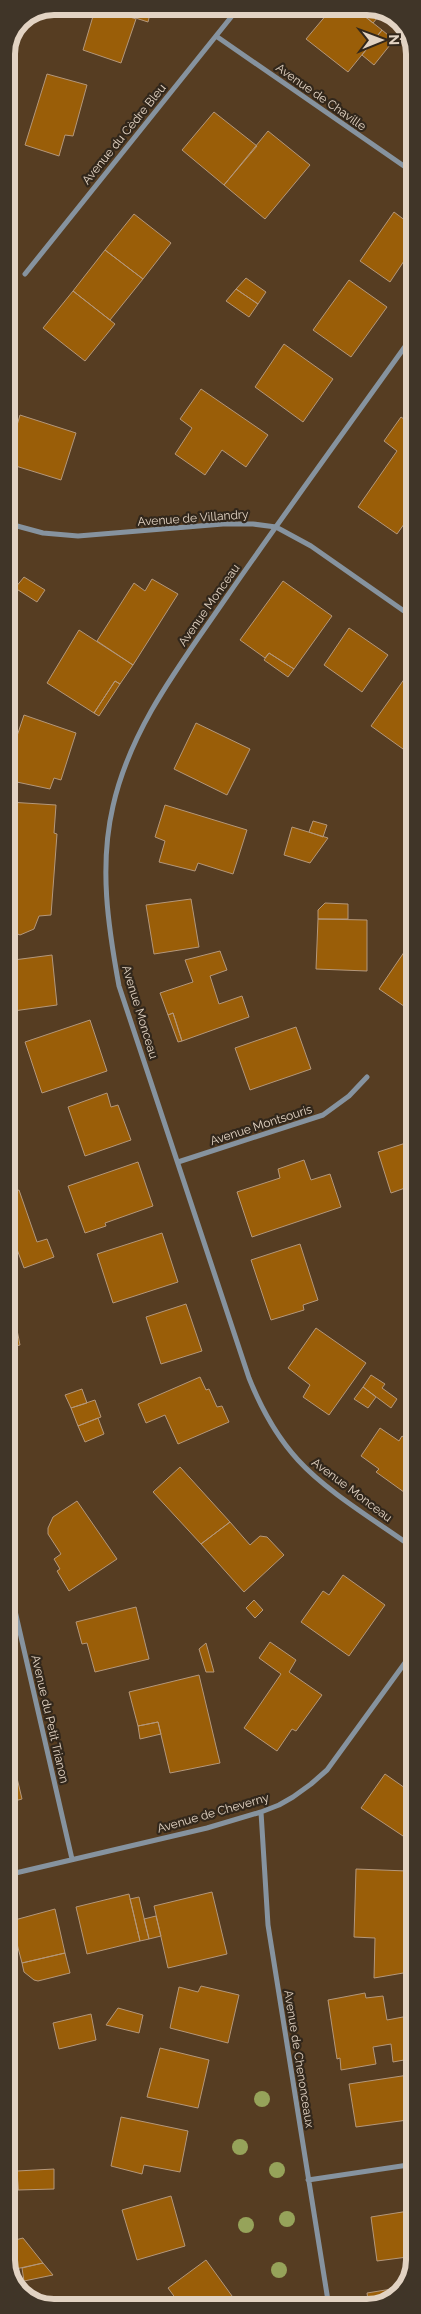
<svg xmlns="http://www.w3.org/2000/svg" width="421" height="2314" font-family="Raleway,sans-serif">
	<rect width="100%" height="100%" fill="#563d22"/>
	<path fill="#9a5e08" stroke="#b4977a" d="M96,6L136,19L121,63L83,50Z
		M98,6H152L148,22Z
		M333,7H353L382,30L348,72L306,39Z
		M353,7H373L383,11L373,23Z
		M382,30L394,40L374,65L362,55Z
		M47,74L87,85L73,136L65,135L59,156L25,145Z
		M214,112L257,146L224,185L182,150Z
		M268,131L310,165L265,219L224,185Z
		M394,212L414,227V246L390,282L360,261Z
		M134,214L171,243L143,279L105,250Z
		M105,250L143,279L110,320L73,291Z
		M246,278L266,292L258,304L236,289Z
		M349,280L387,307L351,357L313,330Z
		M236,289L258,304L249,317L226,301Z
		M73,291L115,324L85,361L43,328Z
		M284,344L333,379L303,422L255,387Z
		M201,389L268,435L246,467L222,450L205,475L175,454L192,428L180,419Z
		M20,415L76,433L61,480L6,463Z
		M401,417L414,426V510L397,534L358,507L397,451L384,441Z
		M24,577L45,590L37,602L15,588Z
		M152,579L178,594L133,665L97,641L134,583L145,591Z
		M283,581L332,616L294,669L269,653L265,658L240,640Z
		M349,628L388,655L362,692L324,665Z
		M79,630L133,665L120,684L115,681L94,713L47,683Z
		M269,653L294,669L288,677L264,660Z
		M410,671L414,675V748L410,754L371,726Z
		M115,681L120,684L99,716L94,713Z
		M24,715L76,733L61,780L54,778L50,789L12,781L16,766L8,763Z
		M196,723L250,749L227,795L174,769Z
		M6,742L14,744L8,763H6Z
		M9,802L56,805L54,833L57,834L51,915L39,916L34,929L20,935L6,929V831Z
		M165,805L247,830L233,874L198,863L195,871L159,862L165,841L155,837Z
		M313,821L327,825L323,837L309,832Z
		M292,827L328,838L310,863L284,855Z
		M191,899L199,947L154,954L146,905Z
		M325,903L348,904V919H318V910Z
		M318,919L367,920V971L316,969Z
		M413,939L414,941V1013L379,989Z
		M220,951L227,970L210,976L219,1004L242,996L249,1017L182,1041L173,1013L168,1015L160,993L193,982L185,960Z
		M52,955L57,1005L6,1012V961Z
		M173,1013L182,1041L178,1042L168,1015Z
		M90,1020L107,1071L42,1093L25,1042Z
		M296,1027L311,1069L250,1090L235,1048Z
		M107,1093L111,1107L118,1105L131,1140L85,1156L68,1107Z
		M415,1140V1201L410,1203L405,1188L391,1193L378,1152Z
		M304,1160L311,1180L330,1174L341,1207L252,1237L237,1192L280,1178L278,1169Z
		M138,1162L153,1206L105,1223L106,1226L85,1233L68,1186Z
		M19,1190L37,1242L47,1239L54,1257L24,1268L6,1220V1194Z
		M162,1233L178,1282L113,1303L97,1254Z
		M12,1238L17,1250L6,1253V1239Z
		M300,1244L318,1300L303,1305L304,1310L271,1320L251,1260Z
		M7,1280L20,1345L7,1348Z
		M186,1304L202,1351L161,1364L146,1317Z
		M316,1328L366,1363L329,1415L303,1397L310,1385L288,1368Z
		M371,1375L385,1384L382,1388L397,1399L391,1408L363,1387Z
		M200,1377L206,1390L209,1389L217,1407L222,1406L229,1422L178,1444L165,1415L146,1423L138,1404Z
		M363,1387L376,1397L368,1408L354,1399Z
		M82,1389L87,1403L71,1408L65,1395Z
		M95,1400L101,1417L78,1426L71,1408Z
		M98,1418L104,1434L85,1442L78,1426Z
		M380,1428L399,1441L402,1436L415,1445V1450L411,1456L415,1458V1500L376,1472L379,1469L361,1456Z
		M180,1467L230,1522L201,1544L153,1492Z
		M77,1501L117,1559L69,1591L57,1571L60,1569L54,1559L61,1554L48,1534V1528L53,1517Z
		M230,1522L250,1545L260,1536L267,1537L284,1555L244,1592L201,1544Z
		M343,1575L385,1605L349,1656L301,1622L323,1591L329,1595Z
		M254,1600L263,1610L255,1618L246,1608Z
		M136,1607L149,1659L95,1672L87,1643L82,1644L76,1622Z
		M270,1642L296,1660L289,1672L322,1695L296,1731L292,1729L277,1751L244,1728L281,1674L259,1658Z
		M206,1643L214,1672H206L199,1649Z
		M199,1675L220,1763L170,1773L158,1722L138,1726L129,1692Z
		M158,1722L161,1734L140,1739L138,1726Z
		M9,1744L22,1799L7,1803V1745Z
		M385,1774L415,1795V1844L361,1808Z
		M356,1869L407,1871L405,1914H415V1971L374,1978L375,1938L354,1937Z
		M212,1892L227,1954L168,1968L154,1906Z
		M129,1894L140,1941L87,1954L76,1907Z
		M139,1897L149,1939L140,1941L130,1899Z
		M55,1909L65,1953L22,1963L11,1921Z
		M156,1916L161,1936L149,1939L144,1919Z
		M65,1953L70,1973L38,1981L34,1980L24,1972L22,1963Z
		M201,1986L239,1995L228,2043L170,2028L179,1987L198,1992Z
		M365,1993L366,1998L383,1996L387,2020L403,2017L415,2024V2058L393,2062L391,2044L373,2047L376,2064L341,2070L340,2058L337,2059L328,2000Z
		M118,2008L143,2015L139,2033L106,2025Z
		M91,2014L96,2040L59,2049L53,2023Z
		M160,2048L209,2060L198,2108L147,2097Z
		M415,2074V2119L356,2127L349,2084Z
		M121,2117L188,2131L180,2172L144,2165L142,2174L111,2166Z
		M17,2164L18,2190L7,2191V2167Z
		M54,2169V2189L18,2190L17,2171Z
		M171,2196L185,2246L137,2260L122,2210Z
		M415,2210V2256L377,2261L371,2217Z
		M23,2238L43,2263L11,2270L7,2242Z
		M206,2260L240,2307H182L168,2288Z
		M43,2263L53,2275L24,2281L22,2268Z
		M404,2287L403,2291L373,2307H369L367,2293Z"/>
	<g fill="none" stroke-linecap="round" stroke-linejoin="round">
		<path stroke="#86939f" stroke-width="5" d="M216,36L414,173
			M25,274L240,6
			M414,334C352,421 289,507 228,595C183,661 131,726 113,806C99,866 108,926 119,986L249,1378C261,1408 276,1436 298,1460C328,1493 378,1522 415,1549
			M6,523L43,533L78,536L223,524H253L276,527L311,546L414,618
			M178,1162L323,1115L349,1096L367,1077
			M7,1584L13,1602L72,1859
			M261,1812L268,1925L329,2307
			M7,1875L207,1828L261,1812L279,1805L293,1797L311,1784L327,1770L415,1649
			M308,2180L415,2164"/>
	</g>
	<g fill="#96a35a">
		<circle cx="262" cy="2099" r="8"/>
		<circle cx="240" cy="2147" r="8"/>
		<circle cx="277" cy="2170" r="8"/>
		<circle cx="287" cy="2219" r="8"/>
		<circle cx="246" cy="2225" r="8"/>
		<circle cx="279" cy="2270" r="8"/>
	</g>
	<g text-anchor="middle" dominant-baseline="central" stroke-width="4.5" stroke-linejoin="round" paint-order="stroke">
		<g font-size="12" fill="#e2d3c3" stroke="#32271b">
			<text transform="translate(321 97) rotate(35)">Avenue de Chaville</text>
			<text transform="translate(124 134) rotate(-51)">Avenue du Cèdre Bleu</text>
			<text transform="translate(193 518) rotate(-4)">Avenue de Villandry</text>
			<text transform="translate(209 605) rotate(-55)">Avenue Monceau</text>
			<text transform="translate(140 1012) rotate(73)">Avenue Monceau</text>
			<text transform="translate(261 1125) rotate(-18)">Avenue Montsouris</text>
			<text transform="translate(352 1490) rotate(37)">Avenue Monceau</text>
			<text transform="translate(50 1719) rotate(77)">Avenue du Petit Trianon</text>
			<text transform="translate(213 1813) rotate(-16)">Avenue de Cheverny</text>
			<text transform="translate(299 2059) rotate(81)">Avenue de Chenonceaux</text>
		</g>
	</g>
	<path d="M0 0H421V2314H0ZM54 15H367A39 39 0 0 1 406 54V2260A39 39 0 0 1 367 2299H54A39 39 0 0 1 15 2260V54A39 39 0 0 1 54 15Z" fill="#403528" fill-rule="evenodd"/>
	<path fill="none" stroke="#e2d3c3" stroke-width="6" d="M54 15H367A39 39 0 0 1 406 54V2260A39 39 0 0 1 367 2299H54A39 39 0 0 1 15 2260V54A39 39 0 0 1 54 15Z"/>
	<g transform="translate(381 40) rotate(89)" stroke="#32271b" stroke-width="4" paint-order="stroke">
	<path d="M0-4L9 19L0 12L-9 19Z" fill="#e2d3c3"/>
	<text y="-8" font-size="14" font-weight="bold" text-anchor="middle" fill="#e2d3c3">N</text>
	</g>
</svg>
